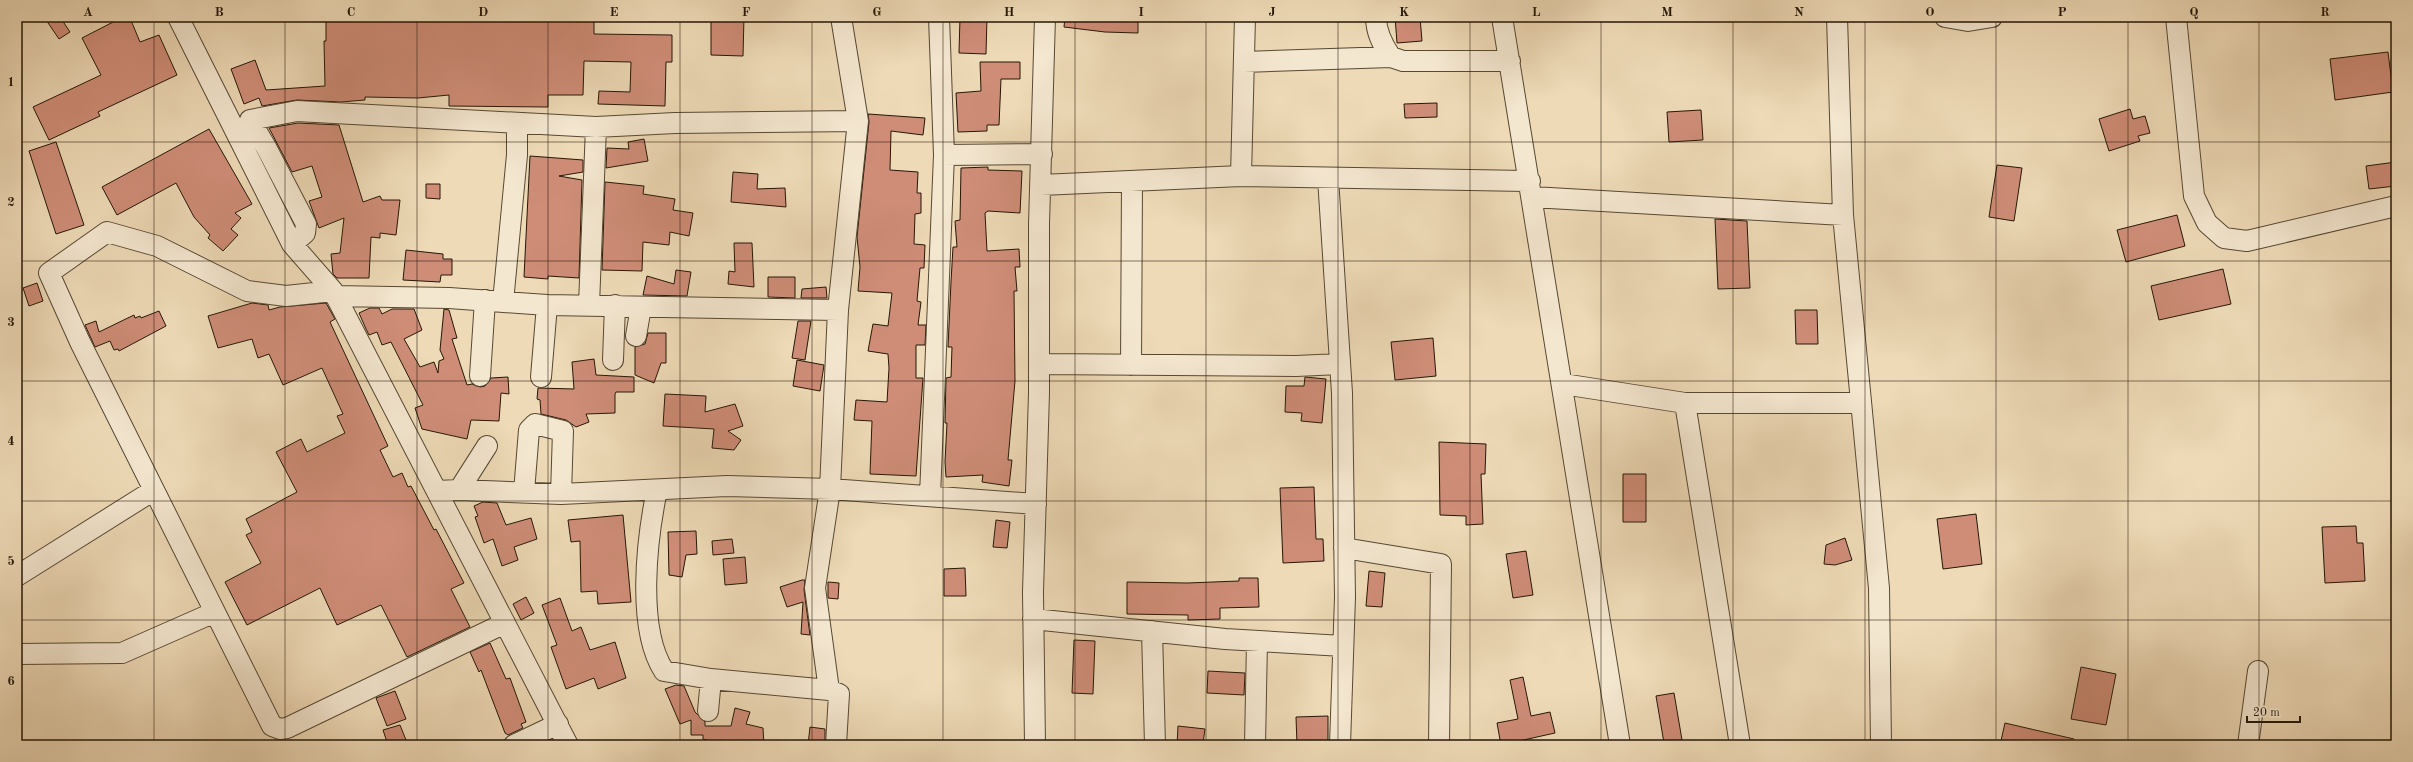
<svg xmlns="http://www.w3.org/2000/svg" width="2413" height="762" font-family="'Old Standard TT',serif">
	<rect width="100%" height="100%" fill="#eedab7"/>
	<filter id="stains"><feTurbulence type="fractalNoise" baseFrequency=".005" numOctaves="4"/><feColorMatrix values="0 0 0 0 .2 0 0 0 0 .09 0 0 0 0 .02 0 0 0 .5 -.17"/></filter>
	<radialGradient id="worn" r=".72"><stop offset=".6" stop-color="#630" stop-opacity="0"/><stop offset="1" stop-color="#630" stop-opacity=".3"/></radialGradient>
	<path fill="#cf8d78" stroke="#241707" d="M44,17H60L70,32L59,39Z
		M326,17H594V34L672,35V62H666L665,106L598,104L599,91L630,92L631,62L584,61L583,95H548V107L449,106V95L418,98L365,97V100L341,102L297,100L262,106L259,98L244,104L231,69L255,60L266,90L325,86L324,41H326Z
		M711,17H744L743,56L711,55Z
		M960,17H987L986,54L959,53Z
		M1065,17L1138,18V33L1105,32L1064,27Z
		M1395,17H1420L1422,41L1397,43Z
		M130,18L140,42L159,35L177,75L98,112L100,116L49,140L33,107L101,75L82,38L117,20L118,22Z
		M2388,52L2393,92L2335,100L2330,59Z
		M980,62H1020V79H1001L999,125H987V131L958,132L956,93L981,91Z
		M1437,103V117L1405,118L1404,104Z
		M2130,109L2133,119L2145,116L2150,133L2138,136L2140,141L2109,151L2099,119Z
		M1701,110L1703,140L1669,142L1667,112Z
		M868,114L925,118L923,135L891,131L890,170L918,172L917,193H921V213L915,214L914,244L925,245L924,268H920L917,301L921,302L918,325H926L925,345H916V378H923L916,476L870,474L872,421L854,420L856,400L887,402L889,368L888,354L868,351L873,324L888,326L892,293L858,291L860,267L857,237L869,122Z
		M298,123L339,125L363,202L380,196L382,200H400L396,235L380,233V238L371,237L369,278H337L333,274L331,254L340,253L344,218L319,228L309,201L322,197L312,166L292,172L269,128Z
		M209,129L252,204L235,213L241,218L231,229L238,235L223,251L208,238L210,235L194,217L176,183L117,215L102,187Z
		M644,139L648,161L606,168L607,148L629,149L628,142Z
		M56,142L84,225L56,234L29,151Z
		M530,156L583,160V172L559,176L582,180L579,278L548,276V279L524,277Z
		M2396,162V186L2369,189L2366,166Z
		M1997,165L2022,168L2014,221L1989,217Z
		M988,167V170L1022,171L1020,213L988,211L985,213L987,251L1019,249L1020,267H1015L1017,291H1014L1015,381L1008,460H1012L1009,486L982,482L983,475L946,477L945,462L947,423H945L946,378L951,377L952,347H948L951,282L953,247H957L955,221L960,220L961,168Z
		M733,172L758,174L757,189L785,188L786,207L731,202Z
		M605,182L644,186L643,194L675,199L673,210L693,213L689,236L670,232L669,245L643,242L642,271L602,270Z
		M426,184H440V199L426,198Z
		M2177,215L2185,246L2126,262L2117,230Z
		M1715,219L1747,221L1750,288L1718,289Z
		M734,243H752L754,287L728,284L729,271L735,272Z
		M406,250L443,254V259H452V275H441L440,282L403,280Z
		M2223,269L2231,304L2159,320L2151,286Z
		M676,270L691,272L687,296L643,295L647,276L674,284Z
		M768,277H795V298L768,297Z
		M37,283L43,301L29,306L23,288Z
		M826,287L827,298H801L802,289Z
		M252,303L268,305L269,310L280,307L326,303L335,319L330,322L388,446L380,450L393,477L402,473L408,487L411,486L434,530L436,529L464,583L451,589L470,627L407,657L381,605L337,625L320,588L247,625L225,582L261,563L246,535L252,532L246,519L297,492L276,452L301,439L307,452L345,433L337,416L343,414L322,368L283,385L269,354L258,358L252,339L218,348L208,316Z
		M370,308H379L382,314L392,309H414L422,330L404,339L420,367L434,362L438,373L439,361L444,359L440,350L444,309L449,310L457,338L452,339L467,385L472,384L480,387L485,386L491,378L508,377L509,394L501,393L499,421L471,420L467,439L422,429L415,408L423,405L391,342L382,345L377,332L369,335L366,329L359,313Z
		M1795,310H1817L1818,344H1796Z
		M159,311L166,326L119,351L118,349L114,350L110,341L95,347L85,325L96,321L99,332L134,315L135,318L140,316L141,318Z
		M798,321H811L805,360L792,358Z
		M648,333H666V363H661L654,383L635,375V347L645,344Z
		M1433,338L1436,376L1395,380L1391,342Z
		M594,359L596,375L634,377V392H616L615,394V413L586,414L589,422L576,427L566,420L541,414L540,400L537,399L538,388L574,389L572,362Z
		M797,360L824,365L820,391L793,386Z
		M1305,377L1326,379L1322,423L1301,421L1302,413L1285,412L1286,386H1304Z
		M665,394L706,396L705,412L735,404L743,426L728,431L741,440L734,450L712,448L714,429L663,426Z
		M1439,442L1486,444L1485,474H1481L1483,524L1466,525V516L1440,515Z
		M1623,474H1646V522H1623Z
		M1314,487L1316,539H1323L1324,561L1283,563L1280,488Z
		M483,502L497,503L506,525L531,518L537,539L514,547L518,560L502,566L493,539L484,543L475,517L478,516L474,506Z
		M1976,514L1982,564L1943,569L1937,519Z
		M623,515L631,602L598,604L597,591L581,592L580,541L571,542L568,520Z
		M996,520L1010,522L1007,548L993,547Z
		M2356,526L2357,543H2363L2365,581L2325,583L2322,527Z
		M696,531L697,554L686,555L682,577L669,575L668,532Z
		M1845,538L1852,560L1835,565L1824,564L1826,545Z
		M732,539L734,553L713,555L712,541Z
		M1526,551L1533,595L1513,598L1506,554Z
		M745,557L747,583L725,585L723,559Z
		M965,568L966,596H944V569Z
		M1369,571L1385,573L1382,607L1366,606Z
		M1239,578H1258L1259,607L1220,608V619L1188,620V615L1127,614V582L1187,583L1239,581Z
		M802,580H805L804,590L810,635L801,634L803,602L787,607L780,587Z
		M828,582L839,583L838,599L828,598Z
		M526,597L534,613L521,620L513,604Z
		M560,598L572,631L581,627L590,650L615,642L626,678L598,689L594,678L566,689L551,647L557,645L542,605Z
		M1074,640L1095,641L1093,694L1072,693Z
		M490,643L506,679L510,678L526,722L521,724L523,728L508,735L505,733L481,670L479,672L470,652Z
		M2081,667L2116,674L2106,725L2071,719Z
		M1208,671L1245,673L1244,695L1207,693Z
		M1523,677L1531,716L1550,712L1555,733L1501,745L1497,723L1518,719L1510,680Z
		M676,685L684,686L695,712L705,722V726H731L735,708L750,712L746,724L763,728L764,745H725L703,739V735H691V720L680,724L665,689Z
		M395,691L406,719L387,726L376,698Z
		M1674,693L1682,740L1664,743L1656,696Z
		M1328,716V745H1297L1296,717Z
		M2005,723L2074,739L2073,745H2000Z
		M400,725L408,745H388L383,730Z
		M1178,726L1205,729L1203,743L1177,745Z
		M810,727L825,729V745H808Z"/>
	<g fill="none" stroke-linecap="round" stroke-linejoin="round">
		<g stroke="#564833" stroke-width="22">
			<path id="minor" d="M178,17L292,244L333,291L568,745
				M1376,17C1376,32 1382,44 1391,57
				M1502,17L1620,745
				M1837,17L1843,215L1879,588L1881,745
				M1945,17L1968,21L1992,17
				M2176,17L2194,196L2207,223L2224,238L2247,241L2396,206
				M1244,62L1391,57L1403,61H1510
				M944,155L1042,154
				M1241,176L1245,17
				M1328,178L1342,393L1345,597L1340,745
				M1041,185L1241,176L1530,181
				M1532,197L1843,215
				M292,244L305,233L306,224L266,147L250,120L297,111L596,127L675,123L858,121
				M333,291L286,296L247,291L157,246L107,232L49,273L80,342L272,726L280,729L287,728L505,623
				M335,296L449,298L547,305L838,310
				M503,302L517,155V123
				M589,305L596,127
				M636,336L641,307
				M613,360L615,305
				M1039,364L1296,366L1340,364
				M1131,365L1132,182
				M480,376L485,300
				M541,377L547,305
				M1563,384L1685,403H1861
				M1685,403L1740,745
				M459,490L487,446
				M657,490C647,538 636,628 664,671L711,679L829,690L839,694L836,745
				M437,491L459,490L561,494L727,486L830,489L1036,504
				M524,492L529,430L535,424L563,431L561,494
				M930,496L944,155L939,17
				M1344,548L1441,564L1439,745
				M17,576L154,490
				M1033,619L1225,639L1343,646
				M1152,631L1155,745
				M17,654L122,653L215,612
				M829,690L815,588L830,489L838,310L858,121L841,17
				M708,711L711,679
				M514,745L558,724
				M1035,745L1033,592L1039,393V224L1045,17
				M1255,745L1257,641
				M2248,745L2258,671"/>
		</g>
		<use href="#minor" stroke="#f4e7d0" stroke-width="20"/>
	</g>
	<path fill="none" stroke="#241707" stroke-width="1" stroke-opacity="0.55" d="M154,17V745M285,17V745M417,17V745M548,17V745M680,17V745M812,17V745M943,17V745M1075,17V745M1206,17V745M1338,17V745M1470,17V745M1601,17V745M1733,17V745M1865,17V745M1996,17V745M2128,17V745M2259,17V745M17,142H2396M17,261H2396M17,381H2396M17,501H2396M17,620H2396"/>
	<rect width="2413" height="762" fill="none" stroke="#eedab7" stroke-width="44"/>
	<path d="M2247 716v6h53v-6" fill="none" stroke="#241707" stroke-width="2"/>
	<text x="2253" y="716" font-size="12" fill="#241707" stroke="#f4e7d0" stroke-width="3" paint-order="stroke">20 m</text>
	<rect x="22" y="22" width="2369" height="718" fill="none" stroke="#241707" stroke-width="1.5"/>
	<g font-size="13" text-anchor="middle" font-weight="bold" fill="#241707">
		<text x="88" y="16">A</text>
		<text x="219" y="16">B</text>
		<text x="351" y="16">C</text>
		<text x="483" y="16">D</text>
		<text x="614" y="16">E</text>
		<text x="746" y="16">F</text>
		<text x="877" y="16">G</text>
		<text x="1009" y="16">H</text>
		<text x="1141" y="16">I</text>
		<text x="1272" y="16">J</text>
		<text x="1404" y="16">K</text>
		<text x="1536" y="16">L</text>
		<text x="1667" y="16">M</text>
		<text x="1799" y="16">N</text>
		<text x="1930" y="16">O</text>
		<text x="2062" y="16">P</text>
		<text x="2194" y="16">Q</text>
		<text x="2325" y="16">R</text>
		<text x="11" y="86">1</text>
		<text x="11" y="206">2</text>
		<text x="11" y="326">3</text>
		<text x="11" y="445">4</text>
		<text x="11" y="565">5</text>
		<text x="11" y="685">6</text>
	</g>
	<rect width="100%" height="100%" filter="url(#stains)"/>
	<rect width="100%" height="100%" fill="url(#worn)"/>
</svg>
